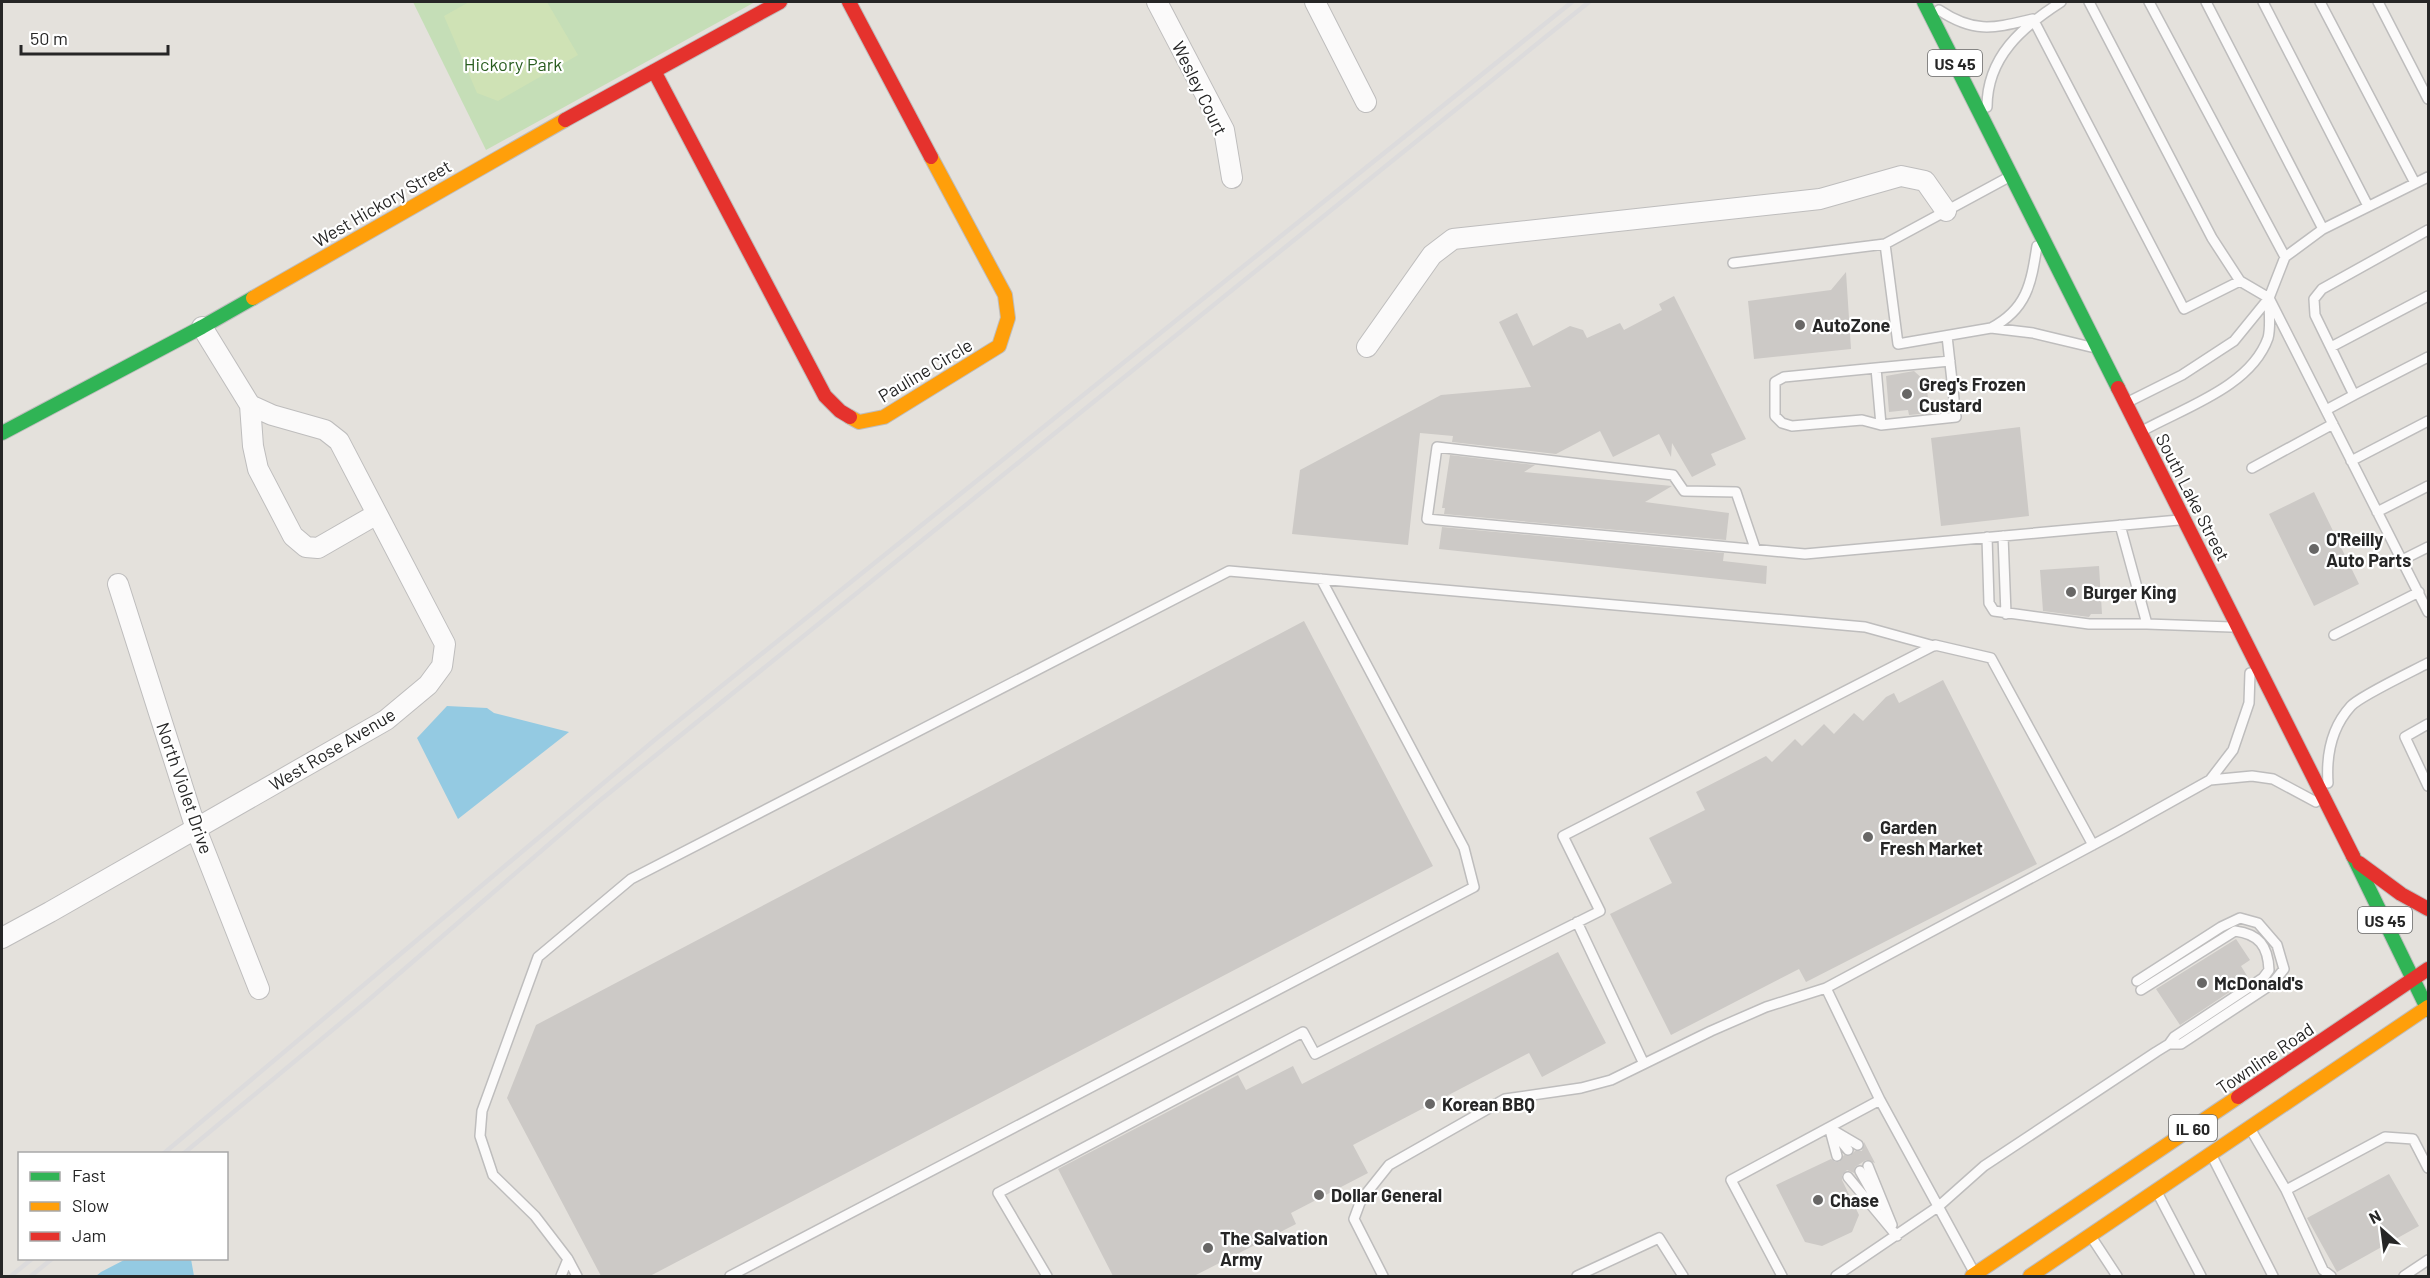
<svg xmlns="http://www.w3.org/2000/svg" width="2430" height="1278" font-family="Barlow,sans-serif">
	<rect width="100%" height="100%" fill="#e4e1dc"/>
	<path fill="#c5deb7" d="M413,2H755L486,150Z"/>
	<path fill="#cfe2b5" d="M469,2H547L578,55L498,101L477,93L444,16Z"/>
	<path fill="#94cae2" d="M447,706L487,708L494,713L569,732L458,819L417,738Z
		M128,1258L191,1259L194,1276H96L101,1272Z"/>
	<path fill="#ccc9c6" d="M1846,272L1851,349L1754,359L1748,301L1831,290Z
		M1674,296L1746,439L1711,454L1716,465L1692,477L1672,443L1671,457L1659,434L1613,457L1600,431L1556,454L1452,442L1453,436L1420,433L1408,545L1292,534L1300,470L1441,395L1531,387L1499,322L1517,313L1533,346L1570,326L1583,330L1587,338L1620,323L1624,330L1662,310L1659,304Z
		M1914,371L1926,382L1929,406L1920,414L1909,415L1908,410L1889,412L1886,376Z
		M2020,427L2029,516L1941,526L1931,438Z
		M1450,455L1535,465L1524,472L1672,486L1645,502L1729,513L1726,540L1444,514L1445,508H1442Z
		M2314,492L2359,584L2314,606L2269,514Z
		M1442,527L1724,553L1723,561L1767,566L1766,584L1439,549Z
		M2099,566L2102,614H2091L2089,617L2043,611L2040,570Z
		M1304,621L1433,866L650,1276H601L507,1098L536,1025Z
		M1943,680L2037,864L1806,982L1799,969L1671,1035L1610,914L1672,883L1649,838L1705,810L1696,792L1766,756L1772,762L1795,739L1802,746L1824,724L1834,734L1854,713L1863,721L1886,697L1894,693L1899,703Z
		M2236,939L2250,960L2241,966L2249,979L2180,1025L2156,989Z
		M1558,952L1606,1043L1542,1077L1529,1053L1353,1145L1368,1173L1291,1213L1296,1224L1194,1276H1113L1058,1169L1238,1075L1246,1090L1293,1066L1302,1084Z
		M1864,1142L1875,1163L1866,1160L1855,1167L1854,1173L1847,1170L1842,1175V1180L1859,1215L1852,1232L1822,1246L1805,1242L1776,1185L1831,1159L1835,1162H1839L1844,1155L1850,1156L1855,1151H1862Z
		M2389,1174L2419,1226L2337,1272L2307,1218Z"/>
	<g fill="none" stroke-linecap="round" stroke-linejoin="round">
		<g stroke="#bebdbd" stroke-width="12">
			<path id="lane" d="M2089,2L2212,238L2240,281L2269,298L2428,612
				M2149,2L2285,257
				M2206,2L2323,229
				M2263,2L2368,206
				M2320,2L2415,183
				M2378,2L2428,99
				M1939,10C1975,34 1994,28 2033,19
				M2033,19L2184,309L2240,281
				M1987,107C1987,57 2022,27 2061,2
				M2007,178L1885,244L1898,344L1991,328L2033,333L2091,347
				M2428,230L2322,289L2314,299L2315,315L2354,395L2428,357
				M1733,263L1885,244
				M1991,328C2027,309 2031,284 2037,246
				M1947,336L1956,417L1881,425L1876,368L1950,361
				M2331,347L2428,296
				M1876,368L1784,377L1775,382V416L1782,423L1792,426L1862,420L1881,425
				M2130,401L2182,375L2234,341L2269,298L2285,257L2323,229L2428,177
				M2326,410L2354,395
				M2144,430C2186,407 2251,386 2268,338C2271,327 2269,312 2269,301
				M2351,461L2428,421
				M2252,468L2333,424
				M2377,512L2428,486
				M2120,525L2147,624L2231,627
				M2003,536L2006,614
				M1987,537L1989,603L1994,611L2089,624H2147
				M1755,548L1736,492L1684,491L1673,475L1437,447L1427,519L1805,554L2179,520
				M2402,560L2428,547
				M2334,635L2419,592
				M2428,724L2405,737L2428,786
				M2210,780L2252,776L2273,779L2316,802
				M2328,783C2326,754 2331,728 2351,706C2360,696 2413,671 2428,663
				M1577,922L1644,1064
				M2141,990L2235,931C2259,934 2268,946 2269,970L2263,978L2174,1037L2169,1044
				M1829,1128L1858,1145
				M1830,1130L1837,1156
				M2251,1130L2286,1190L2385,1137L2413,1139L2428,1168
				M1835,1134L1848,1150
				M2213,1158L2273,1276
				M1868,1166L1892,1225
				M1860,1171L1879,1205
				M1848,1177L1897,1236
				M2286,1190L2323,1270L2331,1276
				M2158,1194L2201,1276
				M2092,1238L2117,1276
				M568,1259L535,1216L493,1175L480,1136L482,1111L538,957L631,879L1229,571L1865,627L1934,646
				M1974,1272L1880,1100L1826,988L2117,832L2210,780L2233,750L2249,703L2250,673
				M561,1276L568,1259L577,1276
				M730,1276L1474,887L1464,848L1321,579
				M1047,1276L998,1193L1303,1032L1315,1054L1600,911L1563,836L1935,645L1991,658L2093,845
				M1383,1276L1354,1219L1361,1200L1389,1165L1505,1099L1581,1088L1611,1080L1711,1031L1766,1007L1826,988
				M1577,1276L1659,1238L1683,1276
				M1782,1276L1731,1180L1880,1100
				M1836,1276L1939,1206L1984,1166L2156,1052L2169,1044H2181L2272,984L2284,969L2277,945L2258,923L2240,918L2221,927L2137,981
				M2404,1276L2428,1260"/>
		</g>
		<g stroke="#bebdbd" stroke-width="22">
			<path id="street" d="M1157,2L1224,130L1232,178
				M1315,2L1366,102
				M202,327L250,405L253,446L258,469L293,536L306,547L318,548L377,514
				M1367,347L1432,255L1453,239L1820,199L1901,176L1925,181L1946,211
				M118,584L196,829L259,989
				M2,938L50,912L386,720L428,685L442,666L445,644L339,441L325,430L272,415L250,405"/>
		</g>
		<g stroke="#bebdbd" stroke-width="16">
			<path id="fast" d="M1924,2L2118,388
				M2,433L202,327L253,298
				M2353,856L2428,1010"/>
		</g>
		<g stroke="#bebdbd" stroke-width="16">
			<path id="slow" d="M253,298L565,120
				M850,417L859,422L884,417L999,346L1008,318L1005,295L931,157
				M1972,1276L2238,1097
				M2030,1276L2428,1007"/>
		</g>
		<g stroke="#bebdbd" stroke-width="16">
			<path id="jam" d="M849,2L931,157
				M654,71L825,396L840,411L850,417
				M565,120L780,2
				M2118,388L2353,856
				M2359,863L2401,894L2428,909
				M2238,1097L2428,969"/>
		</g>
		<use href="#lane" stroke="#fbfafa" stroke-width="9"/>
		<use href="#street" stroke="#fbfafa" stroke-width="20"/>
		<use href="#fast" stroke="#30b455" stroke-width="14"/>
		<use href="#slow" stroke="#ff9f0a" stroke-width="14"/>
		<use href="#jam" stroke="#e5322d" stroke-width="14"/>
		<path stroke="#dcdbdc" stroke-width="4.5" d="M163,1154L657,738L1572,2
			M183,1154L365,1003L598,802L1589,2
			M11,1276L33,1258
			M31,1276L53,1258"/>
	</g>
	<g fill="#686766" stroke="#fff" stroke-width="2">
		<circle cx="1800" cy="325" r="6"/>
		<circle cx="1907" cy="394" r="6"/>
		<circle cx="2314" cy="549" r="6"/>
		<circle cx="2071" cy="592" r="6"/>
		<circle cx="1868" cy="837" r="6"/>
		<circle cx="2202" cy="983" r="6"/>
		<circle cx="1430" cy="1104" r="6"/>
		<circle cx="1319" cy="1195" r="6"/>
		<circle cx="1818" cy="1200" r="6"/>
		<circle cx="1208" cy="1248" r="6"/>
	</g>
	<g text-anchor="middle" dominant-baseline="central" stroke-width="4.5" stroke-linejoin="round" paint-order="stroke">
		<g fill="#fff" stroke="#676767" stroke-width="1.5">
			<rect x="1928" y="50" width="54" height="26" rx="4.5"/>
			<rect x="2358" y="907" width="54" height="26" rx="4.5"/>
			<rect x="2169" y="1115" width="48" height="26" rx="4.5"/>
		</g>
		<g font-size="16" font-weight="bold" fill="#262626">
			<text x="1955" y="63">US 45</text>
			<text x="2385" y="920">US 45</text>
			<text x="2193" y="1128">IL 60</text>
		</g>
		<g font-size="18" fill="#285c1e" stroke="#fff">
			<text x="513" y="64">Hickory Park</text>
		</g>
		<g font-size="18" fill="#262626" stroke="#fff">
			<text transform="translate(1200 88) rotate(64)">Wesley Court</text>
			<text transform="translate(382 203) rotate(-30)">West Hickory Street</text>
			<text transform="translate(925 370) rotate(-31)">Pauline Circle</text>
			<text transform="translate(2193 497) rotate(63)">South Lake Street</text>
			<text transform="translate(332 749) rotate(-31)">West Rose Avenue</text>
			<text transform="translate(185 788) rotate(71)">North Violet Drive</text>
			<text transform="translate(2265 1058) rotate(-34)">Townline Road</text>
		</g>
		<g font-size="18" font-weight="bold" fill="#262626" stroke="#fff" text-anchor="start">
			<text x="1812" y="325">AutoZone</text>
			<text x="1919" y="384">Greg's Frozen<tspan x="1919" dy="21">Custard</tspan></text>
			<text x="2326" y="539">O'Reilly<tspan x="2326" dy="21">Auto Parts</tspan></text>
			<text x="2083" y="592">Burger King</text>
			<text x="1880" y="827">Garden<tspan x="1880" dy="21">Fresh Market</tspan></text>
			<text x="2214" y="983">McDonald's</text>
			<text x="1442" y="1104">Korean BBQ</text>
			<text x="1331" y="1195">Dollar General</text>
			<text x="1830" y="1200">Chase</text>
			<text x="1220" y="1238">The Salvation<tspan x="1220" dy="21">Army</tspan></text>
		</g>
	</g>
	<rect width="2430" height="1278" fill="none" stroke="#262626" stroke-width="6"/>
	<rect x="18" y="1152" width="210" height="108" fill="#ffffff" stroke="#a8a8a8" stroke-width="1.5"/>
	<rect x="30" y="1172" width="30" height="9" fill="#30b455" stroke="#a8a8a8" stroke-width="1.5"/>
	<text x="72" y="1182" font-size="18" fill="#262626">Fast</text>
	<rect x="30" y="1202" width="30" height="9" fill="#ff9f0a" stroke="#a8a8a8" stroke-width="1.5"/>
	<text x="72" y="1212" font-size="18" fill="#262626">Slow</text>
	<rect x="30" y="1232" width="30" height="9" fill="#e5322d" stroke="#a8a8a8" stroke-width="1.5"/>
	<text x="72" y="1242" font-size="18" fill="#262626">Jam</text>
	<g transform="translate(2382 1230) rotate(332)" stroke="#ffffff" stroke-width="4.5" paint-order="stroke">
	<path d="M0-4.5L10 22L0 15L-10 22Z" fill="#262626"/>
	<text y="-9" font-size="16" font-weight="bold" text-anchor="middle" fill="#262626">N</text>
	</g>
	<path d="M21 45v9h147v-9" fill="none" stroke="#262626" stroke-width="3"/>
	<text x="30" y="45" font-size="18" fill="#262626" stroke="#ffffff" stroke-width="4.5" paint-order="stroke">50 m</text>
</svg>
